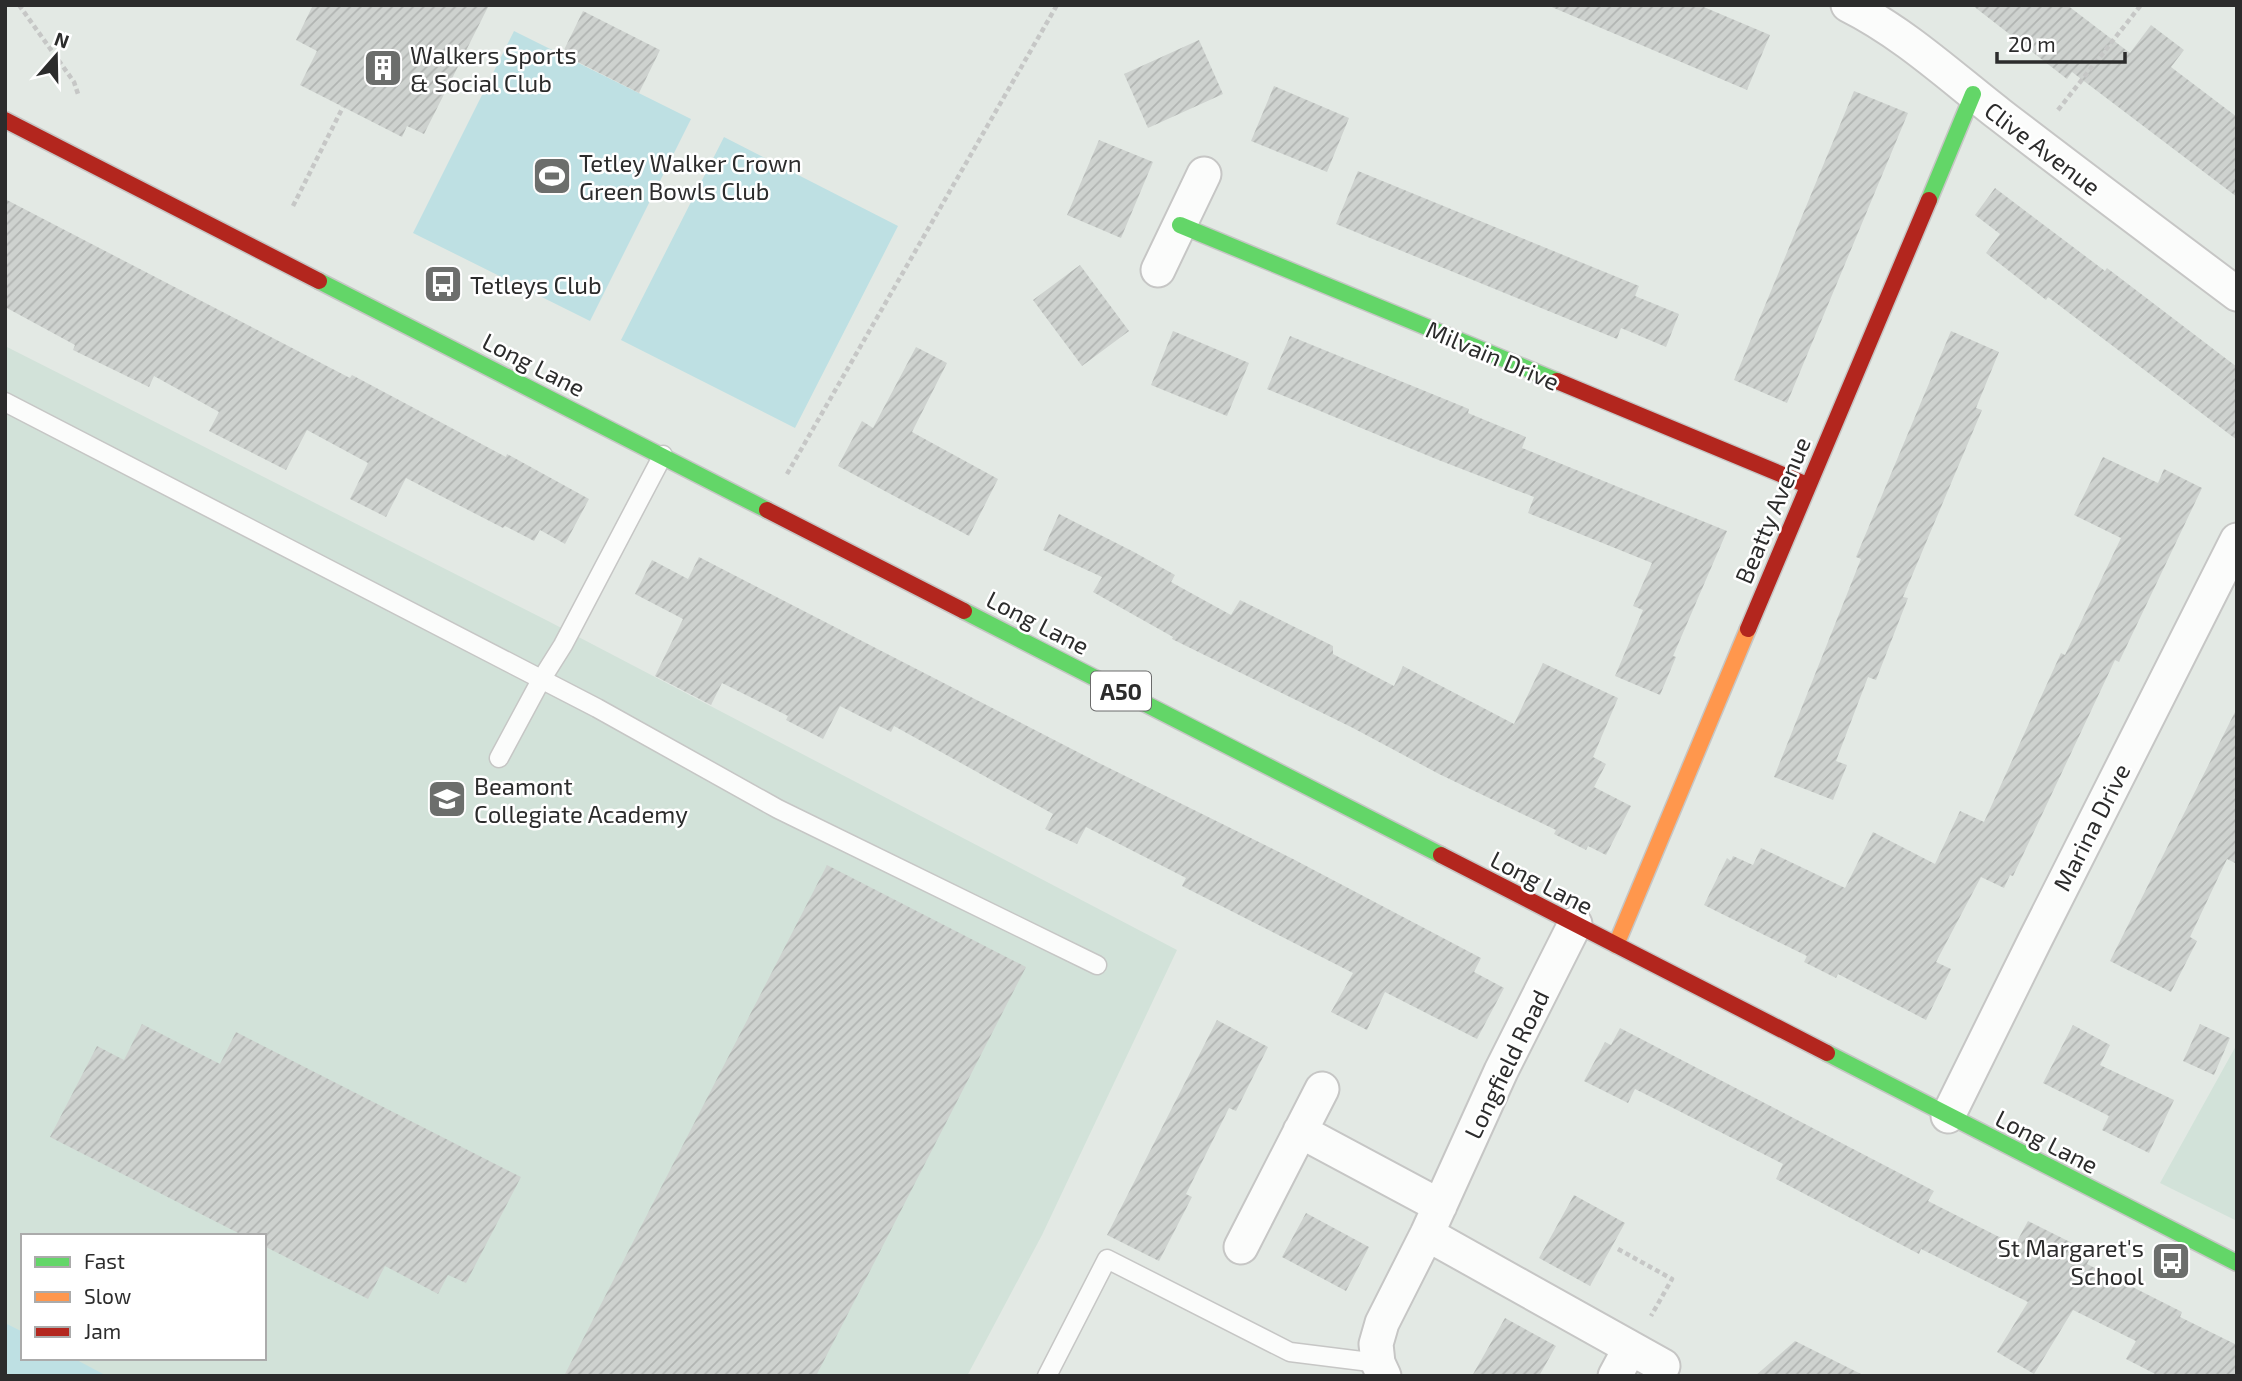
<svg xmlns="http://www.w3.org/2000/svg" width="2242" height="1381" font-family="'Exo 2',sans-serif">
	<defs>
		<pattern id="building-hatch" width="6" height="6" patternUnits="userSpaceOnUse" patternTransform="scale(1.75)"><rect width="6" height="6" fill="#ced2cf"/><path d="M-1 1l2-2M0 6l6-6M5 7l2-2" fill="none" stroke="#b1b4b2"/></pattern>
	</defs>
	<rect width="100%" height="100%" fill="#e3e9e4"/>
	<path fill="#d2e2d9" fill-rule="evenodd" d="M5,346L548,621L1177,950L1042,1235L967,1376H5ZM23,1236H264V1358H23Z
		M2237,1044V1221L2160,1183Z"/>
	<path fill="#bee0e3" d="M514,31L691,119L590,321L413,233Z
		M724,137L898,226L795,428L621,340Z
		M5,1323L23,1332V1358H73L107,1376H5Z"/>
	<path fill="url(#building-hatch)" d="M313,5H489L424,134L407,126L402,137L300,85L317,51L296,40Z
		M1547,5H1699L1770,35L1747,90Z
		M1972,5H2067L2130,53L2151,25L2184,50L2171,67L2237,117V197L2072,72L2067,79Z
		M583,11L660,50L639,93L562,54Z
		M1199,40L1223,94L1148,128L1124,74Z
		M1274,86L1349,118L1327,172L1251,141Z
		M1854,91L1908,113L1787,403L1734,380Z
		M1099,140L1153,162L1121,238L1067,215Z
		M1358,171L1639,286L1635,296L1679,314L1666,347L1621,328L1617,339L1336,224Z
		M1995,188L2105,271L2107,268L2237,367V440L2048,297L2046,300L1986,253L2000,234L1975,215Z
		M5,199L350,378L352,375L506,457L507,454L589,499L565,544L540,530L534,541L505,526L503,528L406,478L386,517L350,499L368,463L307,430L286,470L209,431L219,412L154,376L149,387L73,350L75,345L5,307Z
		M1080,265L1129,331L1082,366L1033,300Z
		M1173,331L1249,363L1227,416L1151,385Z
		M1951,331L1999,352L1976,408L1982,410L1903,597L1908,598L1876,680L1868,677L1836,761L1847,765L1833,800L1774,777L1861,559L1856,557Z
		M1290,336L1469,409L1468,413L1526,437L1522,448L1727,531L1673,656L1676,657L1660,695L1615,676L1643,610L1633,606L1652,563L1528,513L1534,497L1436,459L1267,389Z
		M916,347L947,363L912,432L998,479L969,536L838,466L862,421L873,428Z
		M2103,457L2158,483L2164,469L2202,488L2119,662L2115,660L2013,876L2010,875L2004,888L1981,877L1936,962L1951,969L1926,1020L1838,974L1836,978L1804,962L1807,956L1704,905L1727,858L1731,861L1733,856L1753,865L1761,848L1845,888L1873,832L1935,864L1960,811L1984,822L2061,653L2065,655L2121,538L2074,515Z
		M1059,514L1134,552L1175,575L1171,582L1231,615L1240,600L1333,646V654L1394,686L1403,666L1514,724L1543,663L1618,698L1593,757L1606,764L1594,787L1631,806L1606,855L1588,846L1586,850L1554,834L1556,830L1439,774L1353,728L1172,639L1173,637L1093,592L1102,577L1043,550Z
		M699,557L1099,763L1293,859L1481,958L1474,972L1504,988L1477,1039L1385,992L1367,1030L1331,1012L1353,973L1182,886L1186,878L1086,827L1077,844L1045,829L1053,814L894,726L891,732L840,706L823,739L786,720L788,716L722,683L711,705L655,676L683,619L635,594L652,560L688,579Z
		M2237,708V864L2227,859L2190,937L2197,941L2171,992L2110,961Z
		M827,865L1026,967L816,1376H564Z
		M1217,1020L1268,1047L1236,1111L1229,1108L1186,1194L1192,1197L1159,1261L1107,1235Z
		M142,1024L220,1064L236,1032L521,1177L466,1283L448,1275L438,1294L385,1266L368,1299L264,1246V1236H244L50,1137L97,1046L124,1060Z
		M2200,1024L2230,1038L2214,1075L2183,1061Z
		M2073,1025L2110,1045L2100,1065L2174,1100L2149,1153L2102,1130L2109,1116L2043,1083Z
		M1620,1028L1934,1191L1928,1201L2015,1245L2028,1221L2092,1253L2087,1264L2182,1312L2180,1317L2237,1345V1376H2159L2126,1359L2136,1341L2073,1310L2034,1374L1997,1352L2028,1302L1921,1249L1919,1254L1776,1179L1783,1164L1677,1110L1635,1089L1628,1103L1584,1081L1605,1042L1611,1045Z
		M1574,1195L1625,1223L1590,1286L1539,1258Z
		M1306,1213L1369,1247L1346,1291L1282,1257Z
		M1505,1318L1556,1346L1539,1376H1472Z
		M1795,1341L1865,1376H1755Z"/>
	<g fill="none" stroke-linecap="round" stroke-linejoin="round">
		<g stroke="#c6c6c5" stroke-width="21">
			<path id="lane" d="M5,402L597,708L778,809L1097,965
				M499,758L541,680L563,645L663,455
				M1047,1376L1107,1259L1290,1352L1378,1363"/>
		</g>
		<g stroke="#c6c6c5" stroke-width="37">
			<path id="street" d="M1848,5C1904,33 1950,76 1999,114C2078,175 2157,234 2237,294
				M1158,270L1204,174
				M1948,1116L2035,940L2237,540
				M1300,1131L1440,1206
				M1427,1234L1663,1366
				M1241,1247L1322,1089
				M1384,1376L1378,1363L1376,1344L1382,1323L1427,1234L1501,1071L1575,924
				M1615,1376L1630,1348"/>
		</g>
		<g stroke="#c6c6c5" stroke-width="19">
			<path id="fast" d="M1929,200L1973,94
				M1180,225L1557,381
				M319,281L767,510
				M964,611L1441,855
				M1827,1053L2237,1263"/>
		</g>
		<g stroke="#c6c6c5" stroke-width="19">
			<path id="slow" d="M1616,945L1748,629"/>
		</g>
		<g stroke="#c6c6c5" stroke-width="19">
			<path id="jam" d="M5,120L319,281
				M1557,381L1807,485
				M767,510L964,611
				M1748,629L1929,200
				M1441,855L1827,1053"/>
		</g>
		<path stroke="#c6c7c6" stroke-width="4.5" stroke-dasharray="5 3.5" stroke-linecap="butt" d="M19,5L74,82L79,97
			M2058,110L2141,5
			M293,206L343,107
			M787,474L1057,5
			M1618,1249L1672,1279L1651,1316"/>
		<use href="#lane" stroke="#fbfcfb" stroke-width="18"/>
		<use href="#street" stroke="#fbfcfb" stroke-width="33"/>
		<use href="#fast" stroke="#63d668" stroke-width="16"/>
		<use href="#slow" stroke="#ff974d" stroke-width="16"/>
		<use href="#jam" stroke="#b3261e" stroke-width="16"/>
	</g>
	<defs>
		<g id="building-square" transform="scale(2.0125)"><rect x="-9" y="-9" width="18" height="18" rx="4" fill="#6c6e6c" stroke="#fff"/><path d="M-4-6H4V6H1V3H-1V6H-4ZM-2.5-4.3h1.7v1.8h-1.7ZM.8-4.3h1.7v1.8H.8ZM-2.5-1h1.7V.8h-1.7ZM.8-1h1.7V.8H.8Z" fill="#fff"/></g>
		<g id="stadium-square" transform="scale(2.0125)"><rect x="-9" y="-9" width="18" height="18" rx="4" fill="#6c6e6c" stroke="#fff"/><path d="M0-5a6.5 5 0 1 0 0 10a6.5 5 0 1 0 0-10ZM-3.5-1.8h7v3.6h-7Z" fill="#fff"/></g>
		<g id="bus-square" transform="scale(2.0125)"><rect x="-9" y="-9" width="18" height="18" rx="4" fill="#6c6e6c" stroke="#fff"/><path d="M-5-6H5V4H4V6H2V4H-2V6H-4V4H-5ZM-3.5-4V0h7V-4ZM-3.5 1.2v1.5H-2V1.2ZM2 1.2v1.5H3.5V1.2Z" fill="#fff"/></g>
		<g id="school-square" transform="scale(2.0125)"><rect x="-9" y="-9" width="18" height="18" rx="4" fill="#6c6e6c" stroke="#fff"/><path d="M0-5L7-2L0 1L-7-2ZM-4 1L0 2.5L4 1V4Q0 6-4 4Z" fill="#fff"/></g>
	</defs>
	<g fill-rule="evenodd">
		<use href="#building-square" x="383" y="68"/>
		<use href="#stadium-square" x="552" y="176"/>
		<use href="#bus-square" x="443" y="284"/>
		<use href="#school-square" x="447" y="799"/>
		<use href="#bus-square" x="2171" y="1261"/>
	</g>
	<g text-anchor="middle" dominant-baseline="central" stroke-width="5" stroke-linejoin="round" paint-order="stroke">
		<rect fill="#fff" stroke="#6b6b6b" stroke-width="2" x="1091" y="671.5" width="60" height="39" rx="5"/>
		<g font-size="23" font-weight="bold" fill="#2c2c2c">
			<text x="1121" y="691">A50</text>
		</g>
		<g font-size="24" fill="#2c2c2c" stroke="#fff" text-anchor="start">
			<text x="410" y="54">Walkers Sports<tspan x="410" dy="28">&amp; Social Club</tspan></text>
			<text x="579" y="162">Tetley Walker Crown<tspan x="579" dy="28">Green Bowls Club</tspan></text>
			<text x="470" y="284">Tetleys Club</text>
			<text x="474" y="785">Beamont<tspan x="474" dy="28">Collegiate Academy</tspan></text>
			<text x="2144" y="1247" text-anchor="end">St Margaret's<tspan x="2144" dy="28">School</tspan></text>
		</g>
		<g font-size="24" fill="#2c2c2c" stroke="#fff">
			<text transform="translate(2043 148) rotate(37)">Clive Avenue</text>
			<text transform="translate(1493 355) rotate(23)">Milvain Drive</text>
			<text transform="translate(534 364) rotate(27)">Long Lane</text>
			<text transform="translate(1772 510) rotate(-67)">Beatty Avenue</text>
			<text transform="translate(1038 622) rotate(27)">Long Lane</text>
			<text transform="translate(2091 827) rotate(-63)">Marina Drive</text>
			<text transform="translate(1542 882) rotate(27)">Long Lane</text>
			<text transform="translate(1506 1064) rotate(-64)">Longfield Road</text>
			<text transform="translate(2047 1141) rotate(27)">Long Lane</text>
		</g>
	</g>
	<rect width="2242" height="1381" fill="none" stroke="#2c2c2c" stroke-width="14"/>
	<rect x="21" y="1234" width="245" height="126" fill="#ffffff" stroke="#ababab" stroke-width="2"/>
	<rect x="35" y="1257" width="35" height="10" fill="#63d668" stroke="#ababab" stroke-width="2"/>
	<text x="84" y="1269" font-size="21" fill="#2c2c2c">Fast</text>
	<rect x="35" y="1292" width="35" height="10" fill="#ff974d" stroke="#ababab" stroke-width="2"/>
	<text x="84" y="1304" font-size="21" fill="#2c2c2c">Slow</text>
	<rect x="35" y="1327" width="35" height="10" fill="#b3261e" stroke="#ababab" stroke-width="2"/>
	<text x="84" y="1339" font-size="21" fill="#2c2c2c">Jam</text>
	<g transform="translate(56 56) rotate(20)" stroke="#ffffff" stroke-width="5" paint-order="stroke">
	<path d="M0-5L12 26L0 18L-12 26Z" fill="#2c2c2c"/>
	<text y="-10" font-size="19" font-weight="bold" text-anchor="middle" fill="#2c2c2c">N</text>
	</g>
	<path d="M1997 52v10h128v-10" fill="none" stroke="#2c2c2c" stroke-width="3.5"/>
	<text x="2008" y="52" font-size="21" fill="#2c2c2c" stroke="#ffffff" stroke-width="5" paint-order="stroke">20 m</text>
</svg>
